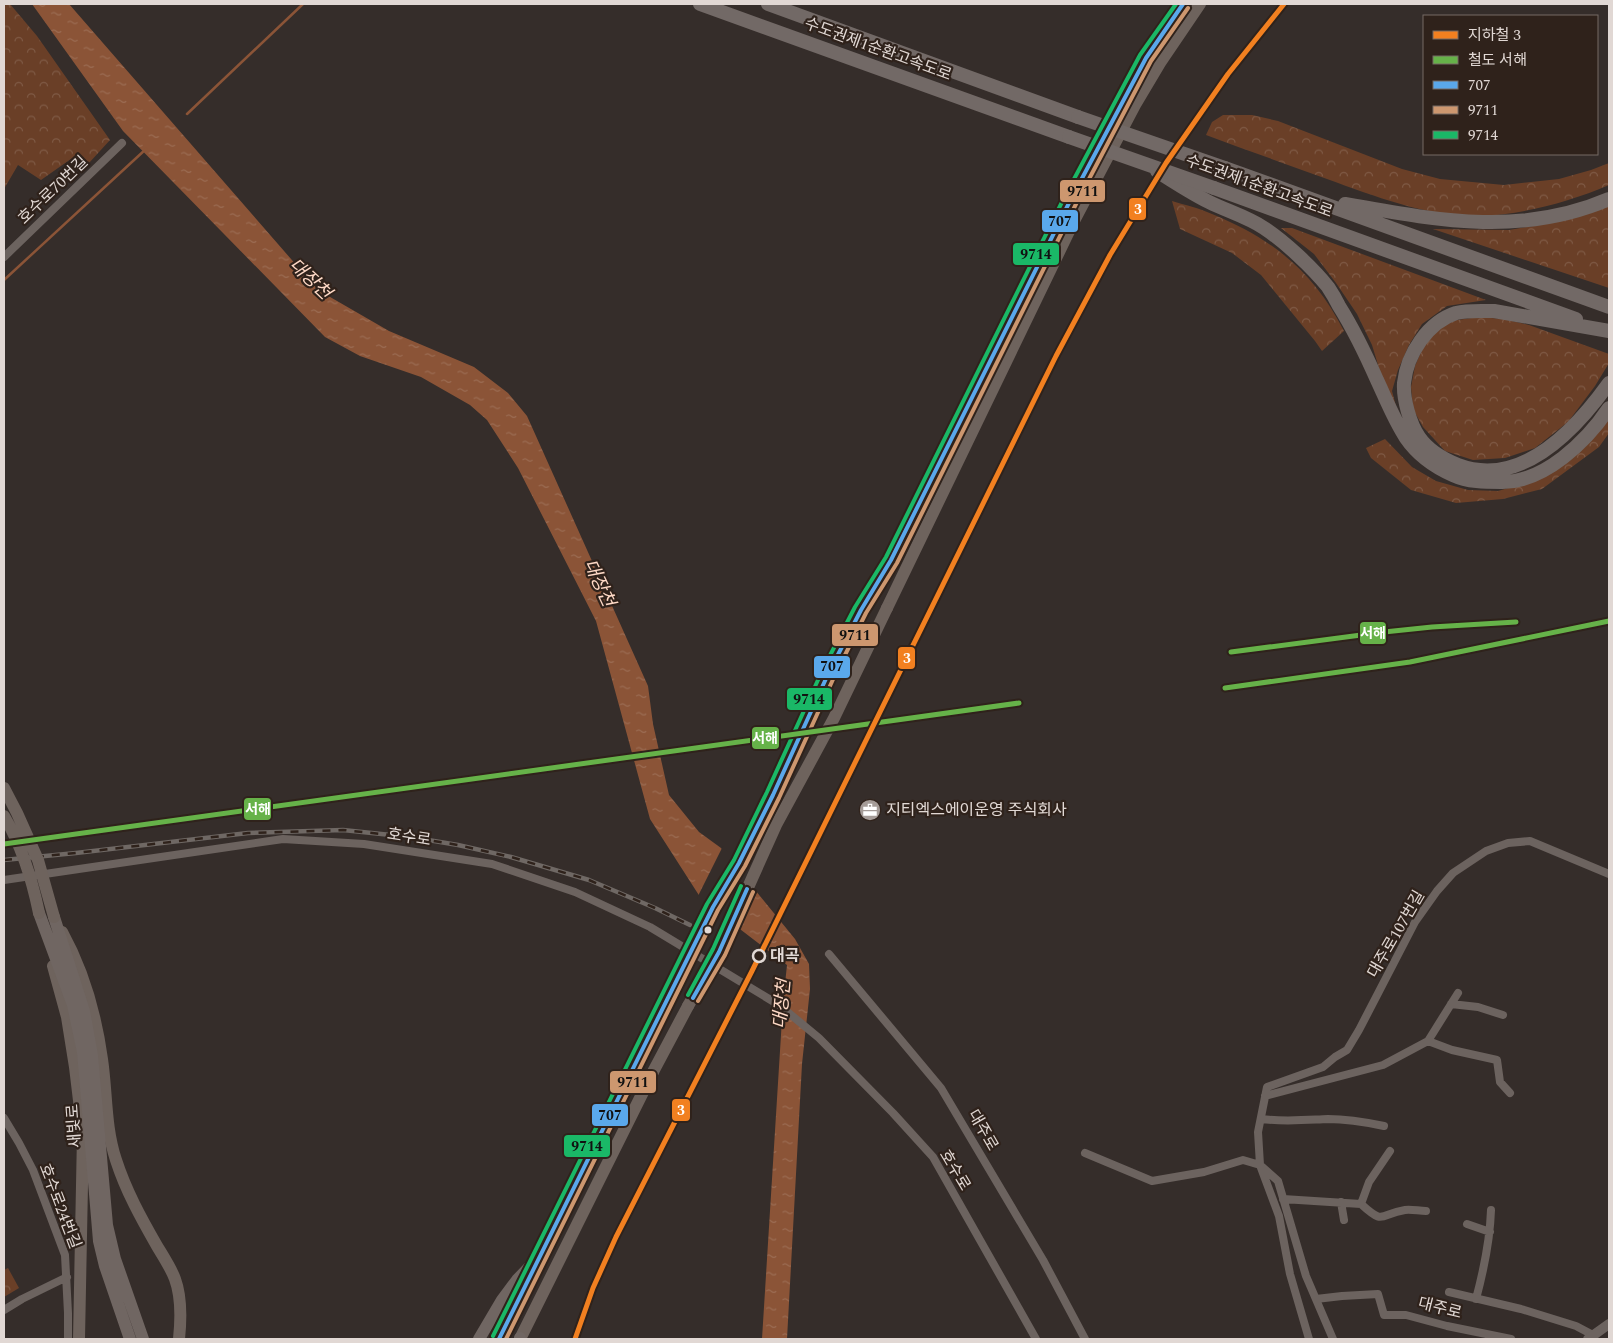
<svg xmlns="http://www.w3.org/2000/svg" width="1613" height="1343" font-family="Spectral,'Noto Sans KR',serif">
	<defs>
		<pattern id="forest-crowns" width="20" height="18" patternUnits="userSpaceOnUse" patternTransform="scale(1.25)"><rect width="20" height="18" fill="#6a3f27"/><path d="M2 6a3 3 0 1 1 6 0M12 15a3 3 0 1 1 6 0" fill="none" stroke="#7f5a45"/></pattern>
		<pattern id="water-ripples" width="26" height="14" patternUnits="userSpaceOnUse" patternTransform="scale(1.25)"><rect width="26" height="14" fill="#8b5437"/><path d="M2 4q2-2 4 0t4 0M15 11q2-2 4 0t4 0" fill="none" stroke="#9b6c53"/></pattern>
	</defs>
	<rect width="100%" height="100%" fill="#352d2a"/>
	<path fill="url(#forest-crowns)" d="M4,4H10L37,36L110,140L89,163L78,154L41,180L18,165L4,189Z
		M1223,115H1252L1278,121L1402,169L1440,179L1504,185L1559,179L1591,170L1609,163V185C1569,202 1525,214 1481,216C1427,217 1377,197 1327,179C1286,164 1246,150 1206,135L1212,122Z
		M1172,201C1185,205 1199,208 1212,214C1273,239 1314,272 1344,331L1322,351L1315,341L1261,275L1232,253L1180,229Z
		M1609,206V288L1433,229L1509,230L1556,222Z
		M1281,228H1292L1486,300L1447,306L1422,324L1409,345L1398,370L1392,391L1398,414L1382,378L1372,345L1357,314L1336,283L1314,254Z
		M1479,317L1503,319L1529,325L1609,354V363L1595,386L1568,422L1535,448L1505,458L1473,460L1445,451L1423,427L1413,409L1411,387L1415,366L1424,345L1436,332L1450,321Z
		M1609,416V433L1599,447L1542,489L1503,499L1456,503L1411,490L1371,458L1366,448L1385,439L1412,467L1436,481L1468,490L1498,491L1525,483Z
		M8,1268L19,1288L4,1297V1270Z"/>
	<path fill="url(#water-ripples)" d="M32,4H69L318,290L389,331L474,367L508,393L527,416L648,686L653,724L669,795L699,832L721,848L795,939L809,964L810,989L802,1064L787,1339H762L783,1003L787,965L702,900L650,819L596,621L518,468L487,420L470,405L421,377L360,356L325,337L123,131Z"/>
	<path fill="#352d2a" d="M723,846L758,890L738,931L700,902L697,898Z"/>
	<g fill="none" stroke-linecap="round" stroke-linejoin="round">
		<path stroke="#8b5437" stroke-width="2.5" d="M187,114L303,4
			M4,280L146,149"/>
		<path stroke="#6c635f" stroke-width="8" d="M4,257L122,143
			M4,880L283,839L364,844L492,864L575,892L650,927L779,1005L819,1038L893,1113L933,1157L1036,1339
			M829,954L941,1088L1043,1260L1085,1339
			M1451,1004L1478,1007L1503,1015
			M1428,1041L1452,1050L1497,1060L1500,1082L1510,1093
			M1265,1096L1383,1065L1428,1041L1458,993
			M4,1118L19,1143L33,1170L65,1255L68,1313V1339
			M1261,1119C1284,1122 1305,1120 1328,1119C1347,1119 1365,1122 1384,1126
			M1085,1153L1152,1181L1204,1172L1243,1160L1260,1165L1278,1181L1306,1276L1333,1339
			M1283,1199L1361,1204C1385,1226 1379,1214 1405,1210C1411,1209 1419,1211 1426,1211
			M1341,1202L1344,1220
			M1361,1204L1369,1182L1390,1151
			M1467,1224L1490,1232
			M1449,1292L1521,1309L1576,1326L1593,1335
			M1316,1299L1342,1296L1378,1294L1384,1315H1406L1447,1326L1511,1339
			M1476,1299C1484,1269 1490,1241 1491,1210
			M4,1310L22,1299L67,1277
			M1309,1339L1290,1274L1279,1216L1260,1165L1258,1132L1267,1087L1323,1067L1335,1057L1347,1050L1359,1030L1415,922L1437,891L1453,873L1486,851L1508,843L1530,841L1609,874"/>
		<path stroke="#6c635f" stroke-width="10" d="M1588,1339L1609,1324"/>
		<path stroke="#6e635d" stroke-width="12" d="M887,608L1074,221L1135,105L1160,63L1200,4
			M857,618L891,560L1071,199L1146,58L1183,4
			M62,932C83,970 96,1016 102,1059C107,1093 105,1127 116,1160C126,1191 141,1218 157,1246C163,1256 171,1268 175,1279C182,1298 181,1320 179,1339
			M53,966L67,1017L75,1067L83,1134L79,1339
			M499,1339L670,995
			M520,1339L654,1070L688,1006"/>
		<path stroke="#706662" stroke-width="12" d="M39,913L73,1005L83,1052L99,1241L105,1266L130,1339
			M54,917L84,1011L92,1055L107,1225L115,1259L143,1339
			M479,1339L502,1300L517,1280L539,1257
			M520,1339V1338"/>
		<path stroke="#726966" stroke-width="14" d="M700,4L1069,137
			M768,4L1078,117
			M1225,168L1609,307
			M1157,171C1174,182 1191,193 1209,202C1227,211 1248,217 1264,228C1285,242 1312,267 1328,287C1332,293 1336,300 1339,306C1354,330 1366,355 1377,380C1386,399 1394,420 1406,438C1417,454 1435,467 1453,475C1468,482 1485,482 1501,482C1544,483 1587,441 1609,408
			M1214,188L1576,319
			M1345,204C1436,220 1521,237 1609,199
			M1609,331L1494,311C1481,311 1468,310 1456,313C1428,322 1407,354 1404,383C1403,399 1410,424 1419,437C1428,450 1443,459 1458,465C1522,489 1576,429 1609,383"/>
		<g stroke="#6f6864" stroke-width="4.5">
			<path id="rail" d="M4,860L76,853L248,833L343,830L410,837L458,845L511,857L589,880L655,908L690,925"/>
		</g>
		<use href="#rail" stroke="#2f221b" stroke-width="2.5" stroke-dasharray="8" stroke-linecap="butt"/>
		<path stroke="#6e635d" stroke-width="12" d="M4,788L17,813L38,860L54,917
			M4,816C22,846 32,879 39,913
			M670,995L713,907L739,863L773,795L821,687L857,618
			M688,1006L719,952L776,825L834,718L887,608"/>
		<path stroke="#726966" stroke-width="14" d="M1078,117L1225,168
			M1069,137L1214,188"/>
		<g stroke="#2f221b" stroke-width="8">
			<path id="bus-1" d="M693,998L719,952L747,889
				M499,1339L713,907L739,863L773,795L829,672L861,610L891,560L1071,199L1146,58L1183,4"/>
		</g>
		<g stroke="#2f221b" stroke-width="8">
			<path id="bus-2" d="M698,1001L725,955L753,892
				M506,1339L718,910L745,866L779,798L835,675L866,613L897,563L1077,202L1151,61L1188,8"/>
		</g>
		<g stroke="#2f221b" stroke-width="8">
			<path id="bus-3" d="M688,995L713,949L741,886
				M493,1336L707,904L734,860L767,792L823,669L855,607L886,557L1065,196L1140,55L1176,4"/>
		</g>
		<use href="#bus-1" stroke="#5aa8eb" stroke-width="4"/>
		<use href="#bus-2" stroke="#cd976f" stroke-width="4"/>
		<use href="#bus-3" stroke="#1ab867" stroke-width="4"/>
		<g stroke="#2f221b" stroke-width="9">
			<path id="rail-1" d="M1231,652L1384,632L1432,627L1516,622
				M1225,688L1410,662L1609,621
				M4,844L1019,703"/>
		</g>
		<use href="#rail-1" stroke="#66b249" stroke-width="5"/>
		<g stroke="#2f221b" stroke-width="9">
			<path id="metro-1" d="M575,1339L593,1288L616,1237L752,971L1056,356L1110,255L1166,163L1228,74L1284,4"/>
		</g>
		<use href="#metro-1" stroke="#f28020" stroke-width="5"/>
	</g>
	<defs>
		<g id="office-disc" transform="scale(1.125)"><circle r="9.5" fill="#a59c98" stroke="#2f221b"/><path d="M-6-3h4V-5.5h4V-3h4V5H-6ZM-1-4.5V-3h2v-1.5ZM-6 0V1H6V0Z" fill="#fff"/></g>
	</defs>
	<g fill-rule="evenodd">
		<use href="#office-disc" x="870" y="810"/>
	</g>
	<circle fill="#e1d8d4" stroke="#2f221b" stroke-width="2" cx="708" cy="930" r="4.5"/>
	<circle fill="#2f221b" stroke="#e1d8d4" stroke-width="2.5" cx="759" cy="956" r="6"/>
	<g text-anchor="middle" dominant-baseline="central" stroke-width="4.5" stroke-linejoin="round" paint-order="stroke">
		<g font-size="16" fill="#e1d8d4" stroke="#2f221b">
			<text transform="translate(878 49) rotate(20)">수도권제1순환고속도로</text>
			<text transform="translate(1259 186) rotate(20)">수도권제1순환고속도로</text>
			<text transform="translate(53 190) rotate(-44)">호수로70번길</text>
			<text transform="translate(409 837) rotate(9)">호수로</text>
			<text transform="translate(1396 934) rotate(-60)">대주로107번길</text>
			<text transform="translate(74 1126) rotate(-94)">새빛로</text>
			<text transform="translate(983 1130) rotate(60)">대주로</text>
			<text transform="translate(955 1170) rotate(59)">호수로</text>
			<text transform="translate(60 1206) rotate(69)">호수로24번길</text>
			<text transform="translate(1440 1308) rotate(14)">대주로</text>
		</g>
		<g font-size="16" fill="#e1d8d4" stroke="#2f221b" text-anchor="start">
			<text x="886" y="810">지티엑스에이운영 주식회사</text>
		</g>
		<g font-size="16" font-weight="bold" fill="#e1d8d4" stroke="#2f221b" text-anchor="start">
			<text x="770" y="956">대곡</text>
		</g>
		<g font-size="18" font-style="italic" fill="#ffdac7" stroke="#2f221b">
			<text transform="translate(310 279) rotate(43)">대장천</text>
			<text transform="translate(599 583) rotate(65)">대장천</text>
			<text transform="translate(782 1004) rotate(-85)">대장천</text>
		</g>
	</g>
	<g stroke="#2f221b" stroke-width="2">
		<rect x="1059" y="179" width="47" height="24" rx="5" fill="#cd976f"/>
		<rect x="1128" y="197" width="19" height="24" rx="5" fill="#f28020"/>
		<rect x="1041" y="209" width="38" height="24" rx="5" fill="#5aa8eb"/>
		<rect x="1012" y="242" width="48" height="24" rx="5" fill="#1ab867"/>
		<rect x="1359" y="621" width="28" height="24" rx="5" fill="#66b249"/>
		<rect x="831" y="623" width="48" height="24" rx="5" fill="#cd976f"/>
		<rect x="897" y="646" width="19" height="24" rx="5" fill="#f28020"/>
		<rect x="813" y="655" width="38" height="24" rx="5" fill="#5aa8eb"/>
		<rect x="786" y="687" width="47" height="24" rx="5" fill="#1ab867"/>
		<rect x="751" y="726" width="29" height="24" rx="5" fill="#66b249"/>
		<rect x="243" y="797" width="29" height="24" rx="5" fill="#66b249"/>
		<rect x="609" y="1070" width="48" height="24" rx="5" fill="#cd976f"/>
		<rect x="671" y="1098" width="20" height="24" rx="5" fill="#f28020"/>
		<rect x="591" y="1103" width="38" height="24" rx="5" fill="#5aa8eb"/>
		<rect x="563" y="1134" width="48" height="24" rx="5" fill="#1ab867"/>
	</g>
	<g font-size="14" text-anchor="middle" font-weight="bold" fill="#fff">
		<text x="1138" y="214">3</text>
		<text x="1373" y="638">서해</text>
		<text x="907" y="663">3</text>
		<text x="765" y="743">서해</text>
		<text x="258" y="814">서해</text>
		<text x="681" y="1115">3</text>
	</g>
	<g font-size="14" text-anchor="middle" font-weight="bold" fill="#111">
		<text x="1083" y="196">9711</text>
		<text x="1060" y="226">707</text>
		<text x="1036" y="259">9714</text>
		<text x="855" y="640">9711</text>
		<text x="832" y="671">707</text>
		<text x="809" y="704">9714</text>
		<text x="633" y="1087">9711</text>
		<text x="610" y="1120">707</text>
		<text x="587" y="1151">9714</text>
	</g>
	<rect width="1613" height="1343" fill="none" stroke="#e1d8d4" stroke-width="10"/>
	<rect x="1423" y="15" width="175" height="140" fill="#2f221b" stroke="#766b65"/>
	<rect x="1433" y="31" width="25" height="8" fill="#f28020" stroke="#766b65"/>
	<text x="1468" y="40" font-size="15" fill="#e1d8d4">지하철 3</text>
	<rect x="1433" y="56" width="25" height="8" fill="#66b249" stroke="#766b65"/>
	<text x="1468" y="65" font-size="15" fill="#e1d8d4">철도 서해</text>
	<rect x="1433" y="81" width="25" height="8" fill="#5aa8eb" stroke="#766b65"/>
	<text x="1468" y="90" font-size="15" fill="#e1d8d4">707</text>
	<rect x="1433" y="106" width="25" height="8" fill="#cd976f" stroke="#766b65"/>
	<text x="1468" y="115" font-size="15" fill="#e1d8d4">9711</text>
	<rect x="1433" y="131" width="25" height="8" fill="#1ab867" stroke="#766b65"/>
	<text x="1468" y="140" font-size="15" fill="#e1d8d4">9714</text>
</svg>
